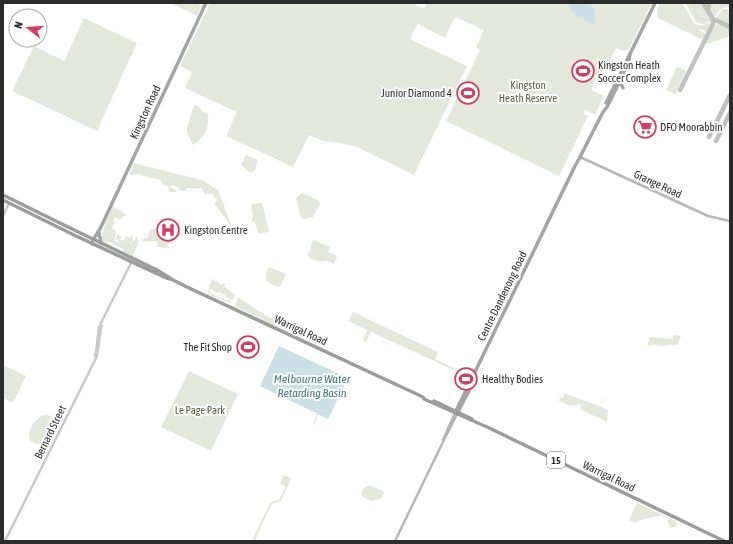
<svg xmlns="http://www.w3.org/2000/svg" width="733" height="544" font-family="'Asap Condensed',sans-serif">
	<rect width="100%" height="100%" fill="#fff"/>
	<path fill="#e4e8db" d="M171,3H197L202,6L197,16Z
		M210,3H412L424,9L427,3H652L629,49L622,51L616,48L608,65L599,61L596,66L601,69L591,90L604,96L595,115L585,110L584,114L588,116L559,176L446,121L480,50L476,47L484,30L455,17L445,38L418,24L410,39L467,66L414,175L357,147L334,142L323,141L309,135L293,167L226,136L237,112L185,88L192,72L180,66Z
		M660,3H683L694,23C700,28 705,24 711,22L707,32L700,29L699,30L706,34L703,39H701L658,18L657,9Z
		M685,3H701L711,21L704,24L697,23Z
		M711,3H730V8C721,5 719,12 714,18L710,12Z
		M723,9H727L730,10V26L715,19Z
		M84,18L137,43L97,131L12,91L34,46L64,61Z
		M717,24L721,25L730,29V34L728,37L707,44L705,43L713,27Z
		M678,67L686,71L677,90L676,95L666,90L676,68Z
		M197,105L200,108L203,112L208,113C209,128 206,136 193,145L187,133V128L189,122L190,117L194,106Z
		M246,155L258,160L255,170L251,173L241,165L245,156Z
		M134,163L202,180L218,190L232,227H231L215,204V202L217,200L212,195V194H204L202,188L191,189V188H186V191H181L179,188L172,185V186L170,185V187L176,190V192H170L168,190L170,188L162,184L160,180L153,178L152,179L139,174L131,175L129,174Z
		M302,193L318,200L320,204L313,217L304,219L301,218L296,198L297,197Z
		M260,203H262L269,230L268,232L258,234L255,222H252V218L253,217L251,204Z
		M113,206L114,207V208L121,211L126,215V216H123L122,220L115,217L113,221L115,223L112,228L116,231L115,237V241L119,243L120,242L116,239L117,234L122,237L120,240L123,241L126,236L130,238L131,236L133,237L132,241H134L136,236L138,237L137,239L139,241L133,256L123,252L124,250L109,242L106,243L102,240C101,231 109,215 113,206Z
		M163,227L181,232V234L182,236L183,234L182,232H188L183,237L176,236L173,239H170L169,238V240L171,241L170,243H169L167,245L169,247V248L157,247L156,246H158L157,242L156,241L142,242L143,239L149,236L148,235L150,230Z
		M313,240L330,247L327,256L329,252L337,256L334,264L325,260L324,261C318,262 311,260 307,255L311,249L310,248Z
		M269,267L286,274L281,285L279,287C265,283 263,280 269,267Z
		M212,279L221,285L224,283L226,284L224,286L235,295L233,300L226,297V295L218,292L217,293L212,289H210L209,293L227,300H228L231,301L230,303L207,294Z
		M238,297L265,315L277,321L275,326L235,306Z
		M353,312L438,352L435,359L469,375V377L371,332L366,342L363,340L367,330L348,321Z
		M673,335L681,336L677,345C671,344 667,346 662,346C655,345 654,345 647,346L650,337L672,339H673Z
		M3,365L26,376L13,403L3,398Z
		M189,371L238,394L211,451L161,427Z
		M564,393L599,406L602,399H603L600,406L608,410L607,422L580,409L581,404L570,406L559,401L560,397L563,398Z
		M44,415C68,415 53,444 38,444C21,443 31,419 44,415Z
		M284,475L291,479L281,501L272,504L263,522L255,541L252,540L270,503L279,499L285,488L284,485L280,484Z
		M369,485L383,491L384,492L382,498L380,499L371,501L363,497L361,495L363,489Z
		M637,503L676,521L677,526L670,528L667,518L661,515L638,521L636,523L629,520Z"/>
	<path fill="#c8e0e6" d="M572,3H587L595,9V17L596,22L595,23L592,24L586,22L583,17L580,16L577,17C575,15 569,8 569,5Z
		M279,346L348,378L328,419L260,386Z"/>
	<g fill="none" stroke-linecap="round" stroke-linejoin="round">
		<path stroke="#c8e0e6" stroke-width="1" d="M692,3L698,18L710,20
			M314,424L318,414"/>
		<path stroke="#c0c0c0" stroke-width="4.5" d="M703,3L713,19L730,27
			M708,11L709,3
			M680,90L713,24V21L712,18
			M709,137L730,95
			M716,141L730,113"/>
		<path stroke="#c9c9c9" stroke-width="2.5" d="M3,216L9,203
			M100,325L132,261
			M100,325L102,326L101,328H99Z
			M95,356C98,347 97,337 99,328
			M5,541L97,356L101,328"/>
		<path stroke="#b6b6b6" stroke-width="2.5" d="M580,157L708,216L730,221
			M443,440L455,413
			M395,541L442,444L457,414"/>
		<path stroke="#a4a4a4" stroke-width="3.5" d="M622,79L621,84L623,88
			M606,103L655,3
			M99,233L101,243
			M92,244L93,240L100,229L206,3
			M455,413L575,166L580,157L603,112L607,107L619,83L629,60L630,55
			M457,414L471,387"/>
		<path stroke="#9c9c9c" stroke-width="3.5" d="M3,195L68,227L157,270L173,280L189,288L423,397L424,399L487,427L724,541
			M3,200L74,235L164,277L170,279
			M434,401L472,419"/>
	</g>
	<defs>
		<g id="stadium-ring" transform="scale(1.15)"><circle r="9.5" fill="#fff" stroke="#d04065" stroke-width="1.5"/><path d="M0-5a6.5 5 0 1 0 0 10a6.5 5 0 1 0 0-10ZM-3.5-1.8h7v3.6h-7Z" fill="#d04065"/></g>
		<g id="supermarket-ring" transform="scale(1.15)"><circle r="9.5" fill="#fff" stroke="#d04065" stroke-width="1.5"/><path d="M-6-5.5h2.5l.6 2H6L4.5 2H-2.5L-4.4-4H-6ZM-1.5 3.2a1.3 1.3 0 1 0 .1 0ZM3 3.2a1.3 1.3 0 1 0 .1 0Z" fill="#d04065"/></g>
		<g id="hospital-ring" transform="scale(1.15)"><circle r="9.5" fill="#fff" stroke="#d04065" stroke-width="1.5"/><path d="M-5-5h3v3.5h4V-5h3V5h-3V1.5h-4V5h-3Z" fill="#d04065"/></g>
	</defs>
	<g fill-rule="evenodd">
		<use href="#stadium-ring" x="583" y="71"/>
		<use href="#stadium-ring" x="468" y="93"/>
		<use href="#supermarket-ring" x="645" y="127"/>
		<use href="#hospital-ring" x="168" y="230"/>
		<use href="#stadium-ring" x="248" y="347"/>
		<use href="#stadium-ring" x="466" y="379"/>
	</g>
	<g text-anchor="middle" dominant-baseline="central" stroke-width="4" stroke-linejoin="round" paint-order="stroke">
		<rect fill="#fff" stroke="#6b6b6b" stroke-width="1" x="547" y="452" width="18" height="16" rx="3"/>
		<g font-size="10" font-weight="bold" fill="#2c2c2c">
			<text x="556" y="460">15</text>
		</g>
		<g font-size="11" fill="#2c2c2c" stroke="#fff" text-anchor="start">
			<text x="598" y="65">Kingston Heath<tspan x="598" dy="13">Soccer Complex</tspan></text>
			<text x="452" y="93" text-anchor="end">Junior Diamond 4</text>
			<text x="660" y="127">DFO Moorabbin</text>
			<text x="184" y="230">Kingston Centre</text>
			<text x="232" y="347" text-anchor="end">The Fit Shop</text>
			<text x="482" y="379">Healthy Bodies</text>
		</g>
		<g font-size="11" fill="#56623f" stroke="#fff">
			<text x="528" y="85">Kingston<tspan x="528" dy="13">Heath Reserve</tspan></text>
			<text x="200" y="410">Le Page Park</text>
		</g>
		<g font-size="11" fill="#2c2c2c" stroke="#fff">
			<text transform="translate(145 112) rotate(-65)">Kingston Road</text>
			<text transform="translate(658 184) rotate(25)">Grange Road</text>
			<text transform="translate(502 296) rotate(-64)">Centre Dandenong Road</text>
			<text transform="translate(301 330) rotate(25)">Warrigal Road</text>
			<text transform="translate(50 432) rotate(-64)">Bernard Street</text>
			<text transform="translate(609 476) rotate(26)">Warrigal Road</text>
		</g>
		<g font-size="12" font-style="italic" fill="#447784" stroke="#fff">
			<text x="312" y="379">Melbourne Water<tspan x="312" dy="14">Retarding Basin</tspan></text>
		</g>
	</g>
	<rect width="733" height="544" fill="none" stroke="#2c2c2c" stroke-width="8"/>
	<g transform="translate(28 28) rotate(287)"><circle r="19" fill="#ffffff" stroke="#ababab"/>
	<path d="M0-3L7 15L0 10L-7 15Z" fill="#d04065"/>
	<text y="-6" font-size="11" font-weight="bold" text-anchor="middle" fill="#2c2c2c">N</text>
	</g>
</svg>
